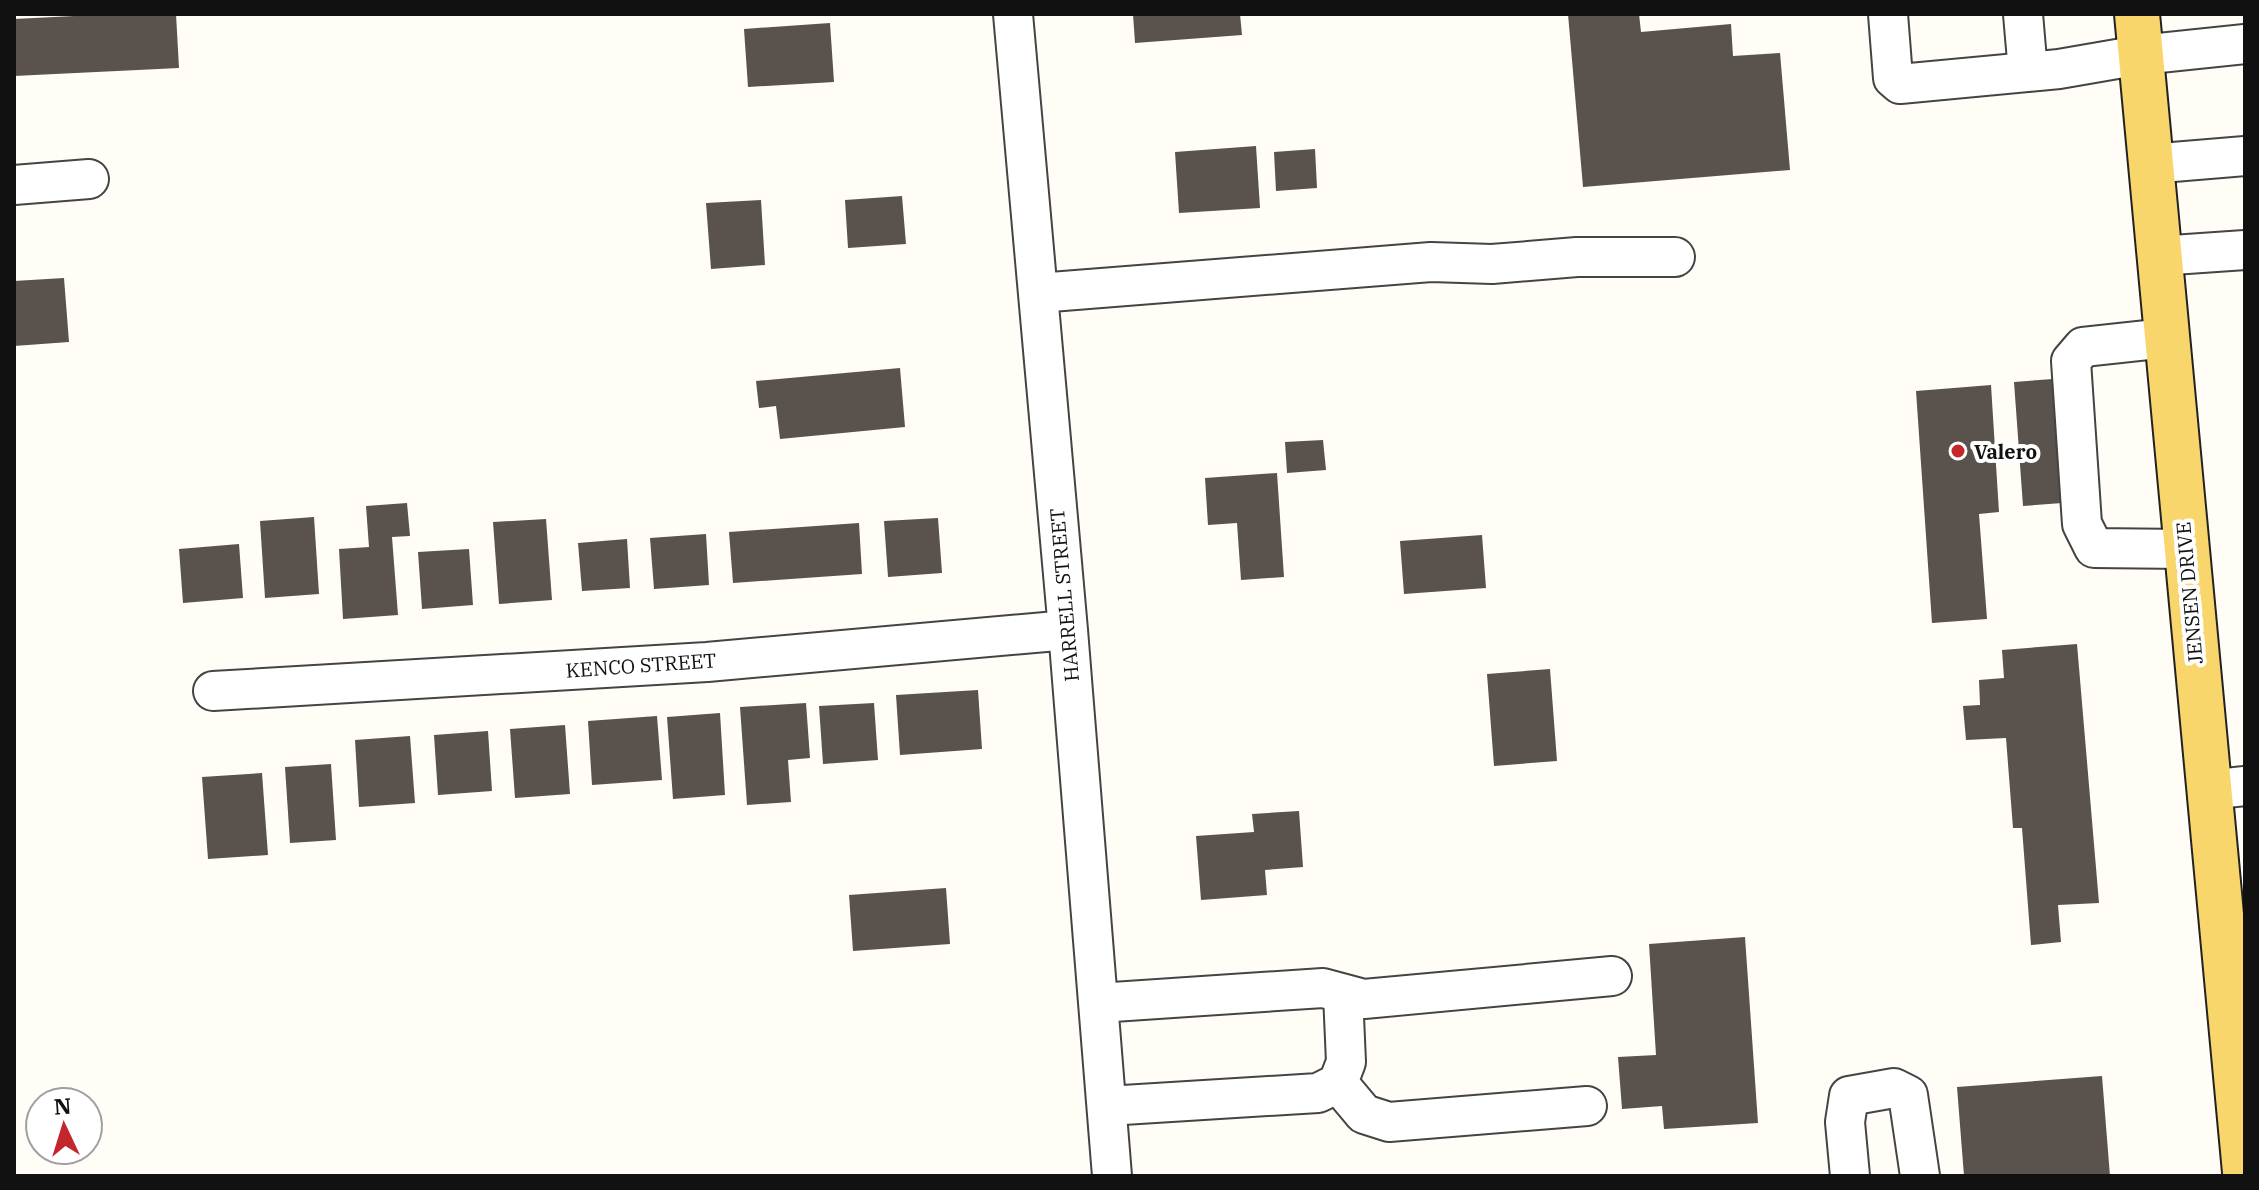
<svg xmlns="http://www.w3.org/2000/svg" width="2259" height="1190" font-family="'IBM Plex Serif',serif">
	<rect width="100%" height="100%" fill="#fffdf5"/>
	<path fill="#5a524d" d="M114,14H176L179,68L14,76V19Z
		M1133,14H1240L1242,35L1135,43Z
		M1568,14H1639L1641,32L1731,24L1733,56L1780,53L1790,170L1583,187Z
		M830,23L834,82L748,87L744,29Z
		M1256,146L1260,208L1179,213L1175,152Z
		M1315,149L1317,188L1276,191L1274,152Z
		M902,196L906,244L848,248L845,200Z
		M761,200L765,265L711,269L706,203Z
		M64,278L69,342L14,346V281Z
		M900,368L905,427L780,439L776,406L759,408L756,381Z
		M2053,379L2062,503L2023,506L2014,382Z
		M1991,385L1999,512L1979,514L1987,619L1932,623L1916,391Z
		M1323,440L1326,470L1287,473L1285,442Z
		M1277,473L1284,577L1241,580L1237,523L1208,525L1205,478Z
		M407,503L410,536L392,537L398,615L343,619L339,549L369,547L366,506Z
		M314,517L319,594L265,598L260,521Z
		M938,518L942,573L888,577L884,521Z
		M546,519L552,600L499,604L493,522Z
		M859,523L862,574L733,583L729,532Z
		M706,534L709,585L654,589L650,538Z
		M1482,535L1486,588L1404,594L1400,541Z
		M627,539L630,588L582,591L578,543Z
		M239,544L243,598L183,603L179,549Z
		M469,549L473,605L422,609L418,552Z
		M2077,644L2099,903L2058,905L2061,942L2031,945L2022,828H2013L2006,738L1966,740L1963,706L1980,705L1979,680L2004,678L2002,650Z
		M1550,669L1557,761L1494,766L1487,674Z
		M978,690L982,749L900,755L896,695Z
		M806,703L810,758L788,760L791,802L747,805L740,707Z
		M874,703L878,760L823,764L819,706Z
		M720,713L725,795L673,799L667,717Z
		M657,716L662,780L592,785L588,721Z
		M565,725L570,794L515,798L510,729Z
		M488,731L492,791L438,795L434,735Z
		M410,736L415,803L359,807L355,740Z
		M331,764L336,840L290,843L285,767Z
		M262,773L268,855L208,859L202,777Z
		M1299,811L1303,867L1265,870L1267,895L1201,900L1196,836L1254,832L1252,814Z
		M946,888L950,944L853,951L849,895Z
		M1745,937L1758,1123L1664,1129L1662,1106L1622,1109L1618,1057L1656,1055L1649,944Z
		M2102,1076L2110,1176H1964L1957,1087Z"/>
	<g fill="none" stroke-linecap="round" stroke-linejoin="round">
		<g stroke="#444" stroke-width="42">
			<path id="minor" d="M1013,14L1068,630L1112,1176
				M1888,14L1893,78L1900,84L2059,69L2140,55L2245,44
				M2023,14L2028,72
				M2149,164L2245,156
				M14,185L89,179
				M2158,256L2245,250
				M1038,293L1431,262L1492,264L1577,257H1675
				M2166,338L2083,347L2071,361L2082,524L2094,548L2185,549
				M213,691L707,662L1068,630
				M2207,790L2245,786
				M1098,1003L1323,988L1364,999L1612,976
				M1338,1083L1364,1114L1389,1122L1587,1106
				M1107,1106L1318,1093L1338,1083L1346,1062L1343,994
				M1850,1176L1845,1122L1849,1096L1894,1088L1908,1095L1920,1176"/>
		</g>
		<g stroke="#222" stroke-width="48">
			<path id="major" d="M2137,14L2245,1172"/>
		</g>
		<use href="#minor" stroke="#fff" stroke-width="38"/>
		<use href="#major" stroke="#f9d66b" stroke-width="44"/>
	</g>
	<circle fill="#c4262e" stroke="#fff" stroke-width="3" cx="1958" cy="451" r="8"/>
	<g text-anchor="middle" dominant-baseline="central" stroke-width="8" stroke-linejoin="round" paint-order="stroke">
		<g font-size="20" font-weight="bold" fill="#111" stroke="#fff" text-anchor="start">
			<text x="1974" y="451">Valero</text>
		</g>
		<g font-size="20" fill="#111" stroke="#fff">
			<text transform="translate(2189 593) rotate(-95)">JENSEN DRIVE</text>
			<text transform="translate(1064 595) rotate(-95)">HARRELL STREET</text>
			<text transform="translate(641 665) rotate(-4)">KENCO STREET</text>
		</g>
	</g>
	<rect width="2259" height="1190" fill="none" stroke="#111111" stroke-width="32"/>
	<g transform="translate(64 1126) rotate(356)"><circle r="38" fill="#ffffff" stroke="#a0a0a0" stroke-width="2"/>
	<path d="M0-6L14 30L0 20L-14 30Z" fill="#c4262e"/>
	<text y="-12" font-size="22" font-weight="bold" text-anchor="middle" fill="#111111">N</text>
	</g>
</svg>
